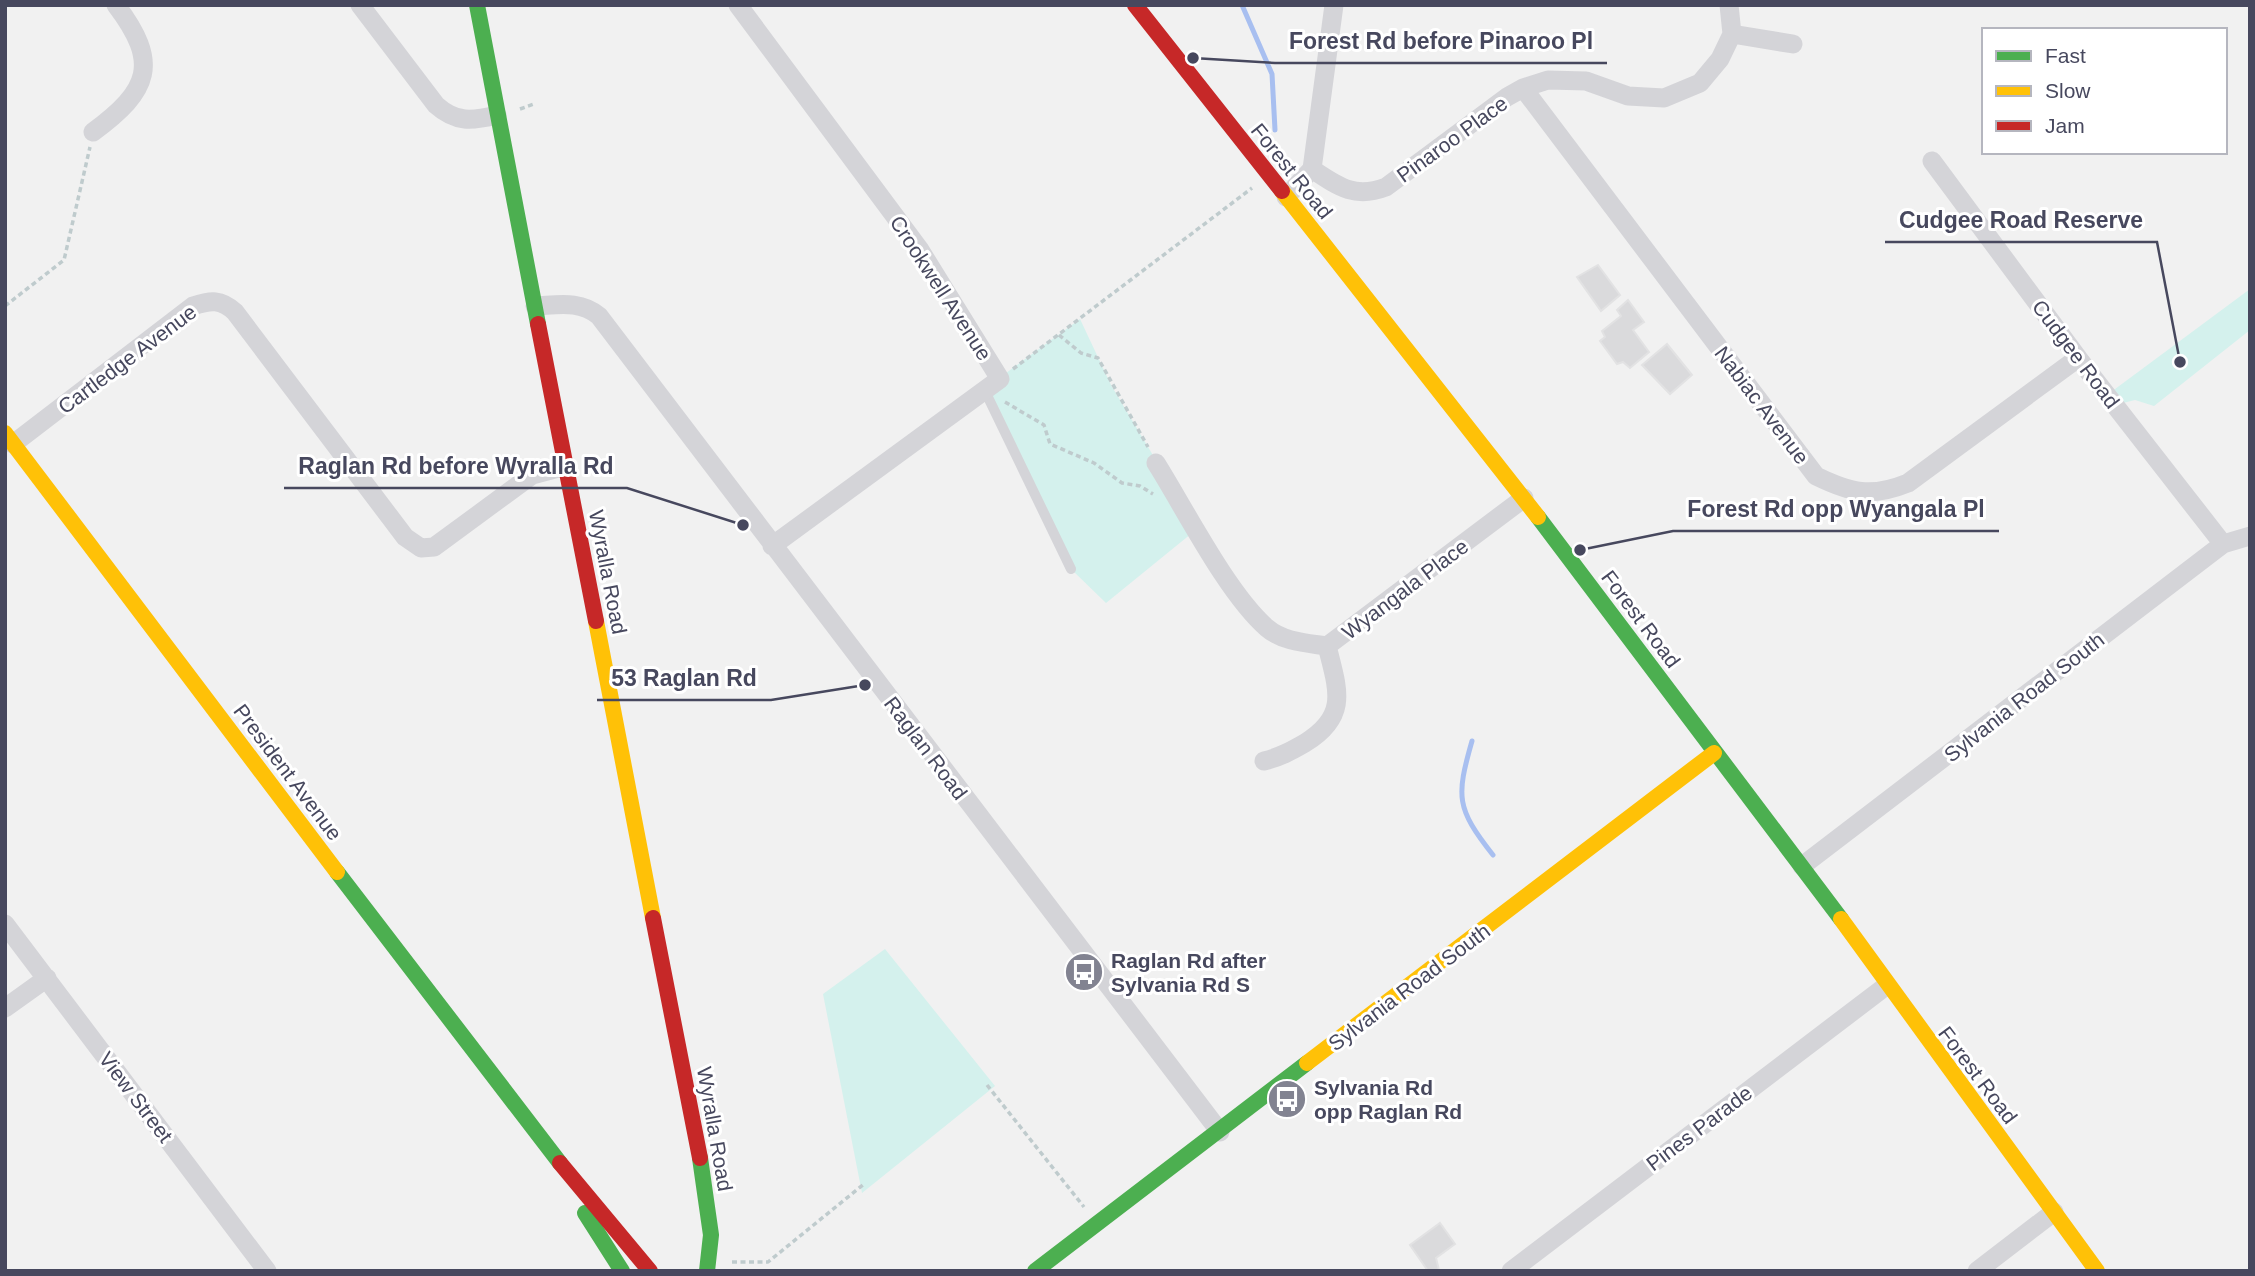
<svg xmlns="http://www.w3.org/2000/svg" width="2255" height="1276" font-family="Helvetica,sans-serif">
	<rect width="100%" height="100%" fill="#f1f1f1"/>
	<path fill="#d4f1ed" d="M2250,289V330L2154,406L2135,400L2115,405L2107,395Z
		M1080,319L1111,385L1197,529L1106,603L1071,569L984,389Z
		M885,949L995,1086L862,1193L823,994Z"/>
	<g fill="none" stroke-linecap="round" stroke-linejoin="round">
		<path stroke="#a8bff0" stroke-width="5" d="M1242,5L1272,74L1275,130
			M1472,741C1456,797 1456,808 1493,855"/>
	</g>
	<path fill="#dadadc" stroke="#e2e2e3" stroke-width="2" d="M1598,265L1620,295L1601,311L1577,277Z
		M1628,300L1644,322L1633,330L1649,352L1630,368L1623,362L1617,364L1600,341L1605,337L1602,331L1621,316L1617,310Z
		M1667,344L1692,375L1670,394L1642,365Z
		M1440,1223L1455,1244L1436,1258L1439,1270L1428,1271L1410,1245Z"/>
	<g fill="none" stroke-linecap="round" stroke-linejoin="round">
		<path stroke="#bfcbcd" stroke-width="3.5" stroke-dasharray="5 3.5" stroke-linecap="butt" d="M520,109L534,104
			M5,306L64,260L90,147
			M1059,335L1081,353L1098,358L1148,447
			M1013,369L1252,188
			M1005,402L1044,425L1050,444L1094,463L1122,483L1140,486L1153,494
			M987,1085L1084,1207
			M732,1262H768L864,1184"/>
		<path stroke="#d4d4d8" stroke-width="10" d="M984,389L1071,569"/>
		<path stroke="#d4d4d8" stroke-width="19" d="M360,5L436,105C456,123 472,121 497,115
			M738,5L920,250L1000,379L772,546
			M1732,34L1793,44
			M1523,88L1816,476C1851,493 1871,498 1908,483L2078,358
			M93,132C150,90 160,63 116,5
			M1932,161L2078,358L2223,544
			M1312,169C1339,187 1355,199 1386,187L1507,97L1523,88L1548,80L1586,81L1628,96L1664,98L1700,83L1720,59L1732,34L1729,5
			M1286,197L1312,169L1334,5
			M535,306C558,305 580,300 599,316L1220,1132
			M13,444L193,306C211,300 221,299 235,312L405,537L421,548L434,547L532,475L566,466
			M1156,463C1185,509 1227,593 1267,628C1283,642 1307,643 1327,646L1524,498
			M1264,761C1280,757 1291,751 1305,743C1349,716 1338,690 1327,646
			M1802,866L2223,544L2250,536
			M5,924L267,1271
			M5,1008L47,978
			M1511,1271L1886,986
			M1977,1271L2054,1212"/>
		<path stroke="#4caf50" stroke-width="16" d="M477,5L538,324
			M1538,517L1841,919
			M337,872L560,1163
			M700,1158L711,1235L707,1271
			M585,1213L622,1271
			M1035,1271L1307,1063"/>
		<path stroke="#ffc107" stroke-width="16" d="M1282,191L1538,517
			M5,433L337,872
			M596,621L653,918
			M1841,919L2097,1271
			M1307,1063L1714,753"/>
		<path stroke="#c62828" stroke-width="16" d="M1135,5L1282,191
			M538,324L596,621
			M653,918L700,1158
			M560,1163L650,1271"/>
	</g>
	<defs>
		<g id="bus-disc" transform="scale(2.0125)"><circle r="9.5" fill="#828391" stroke="#fff"/><path d="M-5-6H5V4H4V6H2V4H-2V6H-4V4H-5ZM-3.5-4V0h7V-4ZM-3.5 1.2v1.5H-2V1.2ZM2 1.2v1.5H3.5V1.2Z" fill="#fff"/></g>
	</defs>
	<g fill-rule="evenodd">
		<use href="#bus-disc" x="1084" y="972"/>
		<use href="#bus-disc" x="1287" y="1099"/>
	</g>
	<g text-anchor="middle" dominant-baseline="central" stroke-width="6" stroke-linejoin="round" paint-order="stroke">
		<g font-size="21" fill="#47485e" stroke="#fff">
			<text transform="translate(1452 139) rotate(-36)">Pinaroo Place</text>
			<text transform="translate(1292 171) rotate(51)">Forest Road</text>
			<text transform="translate(941 288) rotate(57)">Crookwell Avenue</text>
			<text transform="translate(2076 354) rotate(53)">Cudgee Road</text>
			<text transform="translate(127 359) rotate(-37)">Cartledge Avenue</text>
			<text transform="translate(1762 405) rotate(53)">Nabiac Avenue</text>
			<text transform="translate(608 572) rotate(79)">Wyralla Road</text>
			<text transform="translate(1405 589) rotate(-37)">Wyangala Place</text>
			<text transform="translate(1641 619) rotate(53)">Forest Road</text>
			<text transform="translate(2024 697) rotate(-38)">Sylvania Road South</text>
			<text transform="translate(926 748) rotate(53)">Raglan Road</text>
			<text transform="translate(288 772) rotate(53)">President Avenue</text>
			<text transform="translate(1409 987) rotate(-37)">Sylvania Road South</text>
			<text transform="translate(1978 1075) rotate(53)">Forest Road</text>
			<text transform="translate(136 1097) rotate(53)">View Street</text>
			<text transform="translate(1699 1128) rotate(-37)">Pines Parade</text>
			<text transform="translate(715 1129) rotate(80)">Wyralla Road</text>
		</g>
		<g font-size="21" font-weight="bold" fill="#47485e" stroke="#fff" text-anchor="start">
			<text x="1111" y="960">Raglan Rd after<tspan x="1111" dy="24">Sylvania Rd S</tspan></text>
			<text x="1314" y="1087">Sylvania Rd<tspan x="1314" dy="24">opp Raglan Rd</tspan></text>
		</g>
	</g>
	<path fill="none" stroke="#47485e" stroke-width="2.5" d="M1193 58L1275 63H1607M2180 362L2157 242H1885M743 525L627 488H284M1580 550L1673 531H1999M865 685L771 700H597"/>
	<g fill="#47485e" stroke="#fff" stroke-width="2.5">
		<circle cx="1193" cy="58" r="7"/>
		<circle cx="2180" cy="362" r="7"/>
		<circle cx="743" cy="525" r="7"/>
		<circle cx="1580" cy="550" r="7"/>
		<circle cx="865" cy="685" r="7"/>
	</g>
	<g font-size="23" text-anchor="middle" font-weight="bold" fill="#47485e" stroke="#fff" stroke-width="6" stroke-linejoin="round" paint-order="stroke">
		<text x="1441" y="49">Forest Rd before Pinaroo Pl</text>
		<text x="2021" y="228">Cudgee Road Reserve</text>
		<text x="456" y="474">Raglan Rd before Wyralla Rd</text>
		<text x="1836" y="517">Forest Rd opp Wyangala Pl</text>
		<text x="684" y="686">53 Raglan Rd</text>
	</g>
	<rect width="2255" height="1276" fill="none" stroke="#47485e" stroke-width="14"/>
	<rect x="1982" y="28" width="245" height="126" fill="#ffffff" stroke="#b5b6bf" stroke-width="2"/>
	<rect x="1996" y="51" width="35" height="10" fill="#4caf50" stroke="#b5b6bf" stroke-width="2"/>
	<text x="2045" y="63" font-size="21" fill="#47485e">Fast</text>
	<rect x="1996" y="86" width="35" height="10" fill="#ffc107" stroke="#b5b6bf" stroke-width="2"/>
	<text x="2045" y="98" font-size="21" fill="#47485e">Slow</text>
	<rect x="1996" y="121" width="35" height="10" fill="#c62828" stroke="#b5b6bf" stroke-width="2"/>
	<text x="2045" y="133" font-size="21" fill="#47485e">Jam</text>
</svg>
